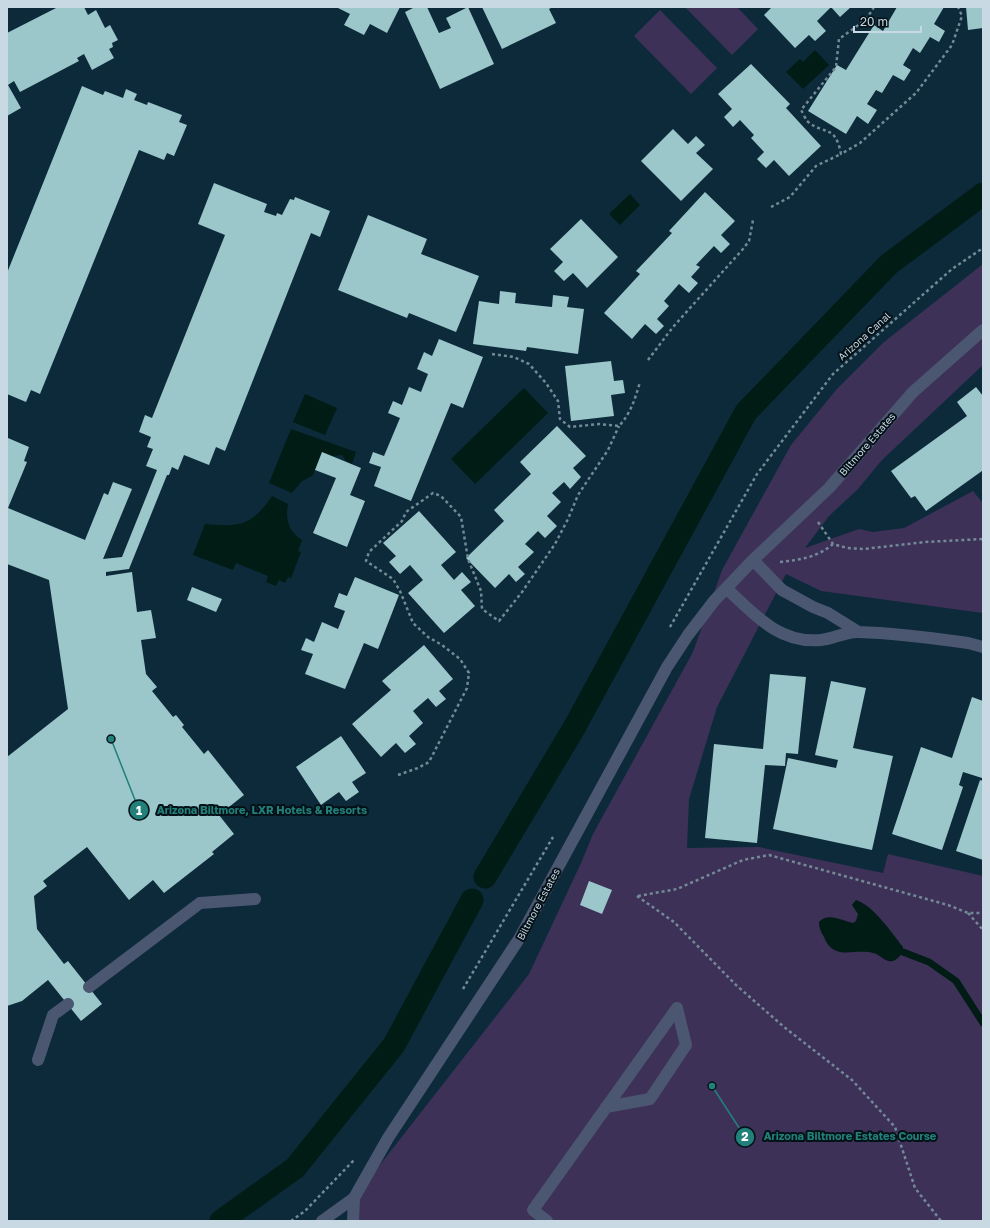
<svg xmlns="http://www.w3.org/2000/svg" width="990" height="1228" font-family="'Golos Text',sans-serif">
	<rect width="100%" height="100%" fill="#0c2a3a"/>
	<path fill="#3d3158" d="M685,7H737L758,29L732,55Z
		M660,10L717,68L691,94L634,36Z
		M983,264V365L882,460L858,489L829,516L805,548L859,529L873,532L904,528L973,491L983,503V613L821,591L786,574L717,707L689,799L687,848L759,847L883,873L888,854L983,876V1221H353L354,1198L529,974L581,863L593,834L693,652L722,570L791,445L836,390L884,342Z"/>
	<path fill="#001c15" d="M815,50L829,65L803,89L786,72L800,59L803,62Z
		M630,194L640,205L620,225L609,214Z
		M524,388L548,413L475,484L451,459Z
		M305,394L337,408L325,435L293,422Z
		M291,429L356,452L352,464L346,461L342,455L332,456L322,452L313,475L301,482L292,493L269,483Z
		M272,496L288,504C285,520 289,532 302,540L298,551L301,552L291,578L288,577L285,583L279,580L276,586L266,582L268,576L236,563L233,570L193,555L205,524C239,527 252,526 272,496Z
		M856,900C873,905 892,933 903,947C903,953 899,959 893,961C885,963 880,954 873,953C854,948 834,962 824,937C821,932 819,928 819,922C828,912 842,921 853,923L856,921L858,914L852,905Z"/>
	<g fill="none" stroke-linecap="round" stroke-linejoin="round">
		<path stroke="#001c15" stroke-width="7" d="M903,952L929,962L956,981L983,1023"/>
		<path stroke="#001c15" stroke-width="23" d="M485,877L574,728L746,412L889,264L983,194
			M221,1221L295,1168L394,1045L472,900"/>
	</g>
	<path fill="#9bc6ca" d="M58,7H84L88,15L96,10L105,28L110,25L118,40L112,43L113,47L109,49L114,58L92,70L84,54L77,58L79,61L20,92L14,81L8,85L21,108L7,116V33Z
		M336,7H400L387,33L370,24L364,35L344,25L350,14Z
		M415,7H427L439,33L451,28L446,18L468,7L494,64L440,89L405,12Z
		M482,7H553L549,9L556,23L502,49Z
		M772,7H851L840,17L831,7L817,21L826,31L815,41L809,35L795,48L764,15Z
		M897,7H944L934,24L945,31L939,42L930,37L920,53L913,48L903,65L911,70L904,81L893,75L882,93L876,90L867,104L877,110L868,124L857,116L846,134L808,111L837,65L846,70L874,25L883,31Z
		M966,7H983V28L968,30Z
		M751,64L790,104L786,108L821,146L789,176L774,160L766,168L757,159L764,152L751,138L754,135L740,120L733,127L724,117L732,109L718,94Z
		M82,86L103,95L105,91L123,98L126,89L137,94L134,100L147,105L148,102L182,115L179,122L187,125L174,156L167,153L164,160L139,150L40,394L31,390L26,402L7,394V273Z
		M673,129L688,144L696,136L705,145L696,153L713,169L681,201L641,161Z
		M214,183L267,204L264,212L276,216L277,213L282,215L290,199L294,200L295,197L330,211L320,237L311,233L225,451L216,447L209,465L184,455L178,470L172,467L169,475H167L129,569L106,572V576L132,572L137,612L151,610L156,638L141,640L146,674L157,687L152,691L173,717L176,715L184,725L182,727L204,754L208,750L244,795L219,815L234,834L212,852L214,854L164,893L153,880L129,900L87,847L43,881L47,886L34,896L37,929L64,964L68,961L102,1004L81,1021L48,980L22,1001L7,1006V757L68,709L49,580L7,564V439L8,438L29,447L24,461L27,462L8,508L85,540L104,493L108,495L113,482L132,489L103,559L122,557L157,470L146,466L153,449L147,447L151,437L139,432L145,415L152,418L225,235L198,224Z
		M705,192L735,221L721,235L730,244L721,253L714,246L696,265L700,267L691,277L698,283L689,293L679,284L664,301L669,306L657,319L664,326L656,334L645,324L632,339L604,313L640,274L636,271L672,233L669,231Z
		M368,215L427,239L421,254L479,276L456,332L409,313L407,318L338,290Z
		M581,219L618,257L587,288L573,273L564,281L554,271L563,262L550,249Z
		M500,291L516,293L515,303L552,307L553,295L569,297L567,307L584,309L578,354L527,347L526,351L473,344L479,301L499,304Z
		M439,339L483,357L463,408L451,403L411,501L374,486L381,467L369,463L373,452L384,456L400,418L388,413L393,401L402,405L409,387L421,392L428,374L417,369L424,352L432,356Z
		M611,361L614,381L623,380L625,393L611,395L614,416L571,421L565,366Z
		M976,387L983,396V472L982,471L926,511L915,496L911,498L891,471L967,416L957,402Z
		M557,426L586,456L573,468L581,477L570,489L564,482L552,493L561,502L547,516L557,526L545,538L538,531L525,544L534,552L518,567L525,574L516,582L509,574L495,588L466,558L504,521L494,510L531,474L520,462Z
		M322,452L361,468L350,495L365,501L347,547L313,533L336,478L315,470Z
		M419,511L456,552L441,565L454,580L462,572L471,582L461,590L475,606L444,633L408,593L423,580L410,565L400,574L389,562L396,556L383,543Z
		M355,577L399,595L378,649L364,643L345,689L305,674L313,654L301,650L306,638L314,642L322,622L338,629L345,611L334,607L339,593L347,596Z
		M192,587L222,599L216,612L187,600Z
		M424,645L453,679L439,691L446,699L436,707L428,698L413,711L423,723L409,736L416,744L405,753L396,743L381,757L352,724L391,690L382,681Z
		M770,674L806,677L798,754L786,753L785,766L765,765L757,843L705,838L714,744L763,749Z
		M831,681L866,688L853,748L893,756L872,850L773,829L788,758L836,768L838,760L815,755Z
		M972,697L983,701V774L982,778L963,772L959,785L963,787L942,850L892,834L921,747L952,758Z
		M341,736L366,773L352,782L359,792L346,801L339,792L321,805L296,767Z
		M980,780L983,781V860L956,851Z
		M589,881L612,890L602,914L580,905Z"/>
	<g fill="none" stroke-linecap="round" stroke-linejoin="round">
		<path stroke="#738a96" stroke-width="2.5" stroke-dasharray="3 3" stroke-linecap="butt" d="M874,7C867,21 851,30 839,39L836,67L801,110C803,113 805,118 807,121C824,136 835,123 841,154L860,143L916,93L952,45L962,16L958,7
			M771,207L790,197L816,166L841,154
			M492,354L514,357L529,364L546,383L558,401L560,419L570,427L599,424L619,426C631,413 635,399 640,382
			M648,360L673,327L743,249L749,241L753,220
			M818,522L833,544L847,548L864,549L925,542L983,539
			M780,562C800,560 818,557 833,544
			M670,627L757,474L833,374L952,269L983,248
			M398,775L418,768L429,762L467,688L469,673L460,659L442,645L428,637L413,623L400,591L393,579L366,561L369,552L402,521L406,512L433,493L441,496L461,517L468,559L481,591L482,609L499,621L522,592L555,544L568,519L578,495L608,450L619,426
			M637,896L674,922L736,985L784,1027L852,1080L895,1127L915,1188L941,1221
			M638,896L677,889L743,860L769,855L948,905L968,913H983
			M968,913L983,930
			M463,989L553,837
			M291,1221L305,1211L354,1160"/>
		<path stroke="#4b5770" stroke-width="12" d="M89,987L200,903L255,899
			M38,1060L53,1015L68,1004
			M606,1107L650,1099L686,1045L677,1008
			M547,1221L533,1210L677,1008"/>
		<path stroke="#4b5770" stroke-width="12" d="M753,560L782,590L813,607L828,613L857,631
			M726,588C754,614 779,644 821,640C833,639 847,631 859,632C896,633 932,638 968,643L983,647
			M322,1221L354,1198
			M353,1221L354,1198L388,1138L519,939L667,667L688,635L714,601L753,560L829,488L913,392L983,330"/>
	</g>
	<g text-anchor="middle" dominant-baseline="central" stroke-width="4" stroke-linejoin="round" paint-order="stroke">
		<g font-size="10" fill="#c8d9e3" stroke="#051118">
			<text transform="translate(864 336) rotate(-42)">Arizona Canal</text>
			<text transform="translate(867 444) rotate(-49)">Biltmore Estates</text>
			<text transform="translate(538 904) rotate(-62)">Biltmore Estates</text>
		</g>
	</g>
	<path fill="none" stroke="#22807a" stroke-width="1.5" d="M111 739L139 810M712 1086L745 1137"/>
	<g fill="#22807a" stroke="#051118" stroke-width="1.5">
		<circle cx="111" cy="739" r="4"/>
		<circle cx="712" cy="1086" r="4"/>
		<circle cx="139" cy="810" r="10"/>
		<circle cx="745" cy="1137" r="10"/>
	</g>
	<g font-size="12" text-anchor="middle" font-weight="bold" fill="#fff">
		<text x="139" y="815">1</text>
		<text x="745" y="1141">2</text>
	</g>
	<g font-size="11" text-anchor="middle" font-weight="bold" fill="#22807a" stroke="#051118" stroke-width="4" stroke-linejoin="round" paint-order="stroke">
		<text x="262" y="814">Arizona Biltmore, LXR Hotels &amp; Resorts</text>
		<text x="850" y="1140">Arizona Biltmore Estates Course</text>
	</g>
	<rect width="990" height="1228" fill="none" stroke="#c8d9e3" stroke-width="16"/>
	<path d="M854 26v6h67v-6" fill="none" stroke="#c8d9e3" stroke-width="2"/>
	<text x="860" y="26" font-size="12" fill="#c8d9e3" stroke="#051118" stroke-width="3" paint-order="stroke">20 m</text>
</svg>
